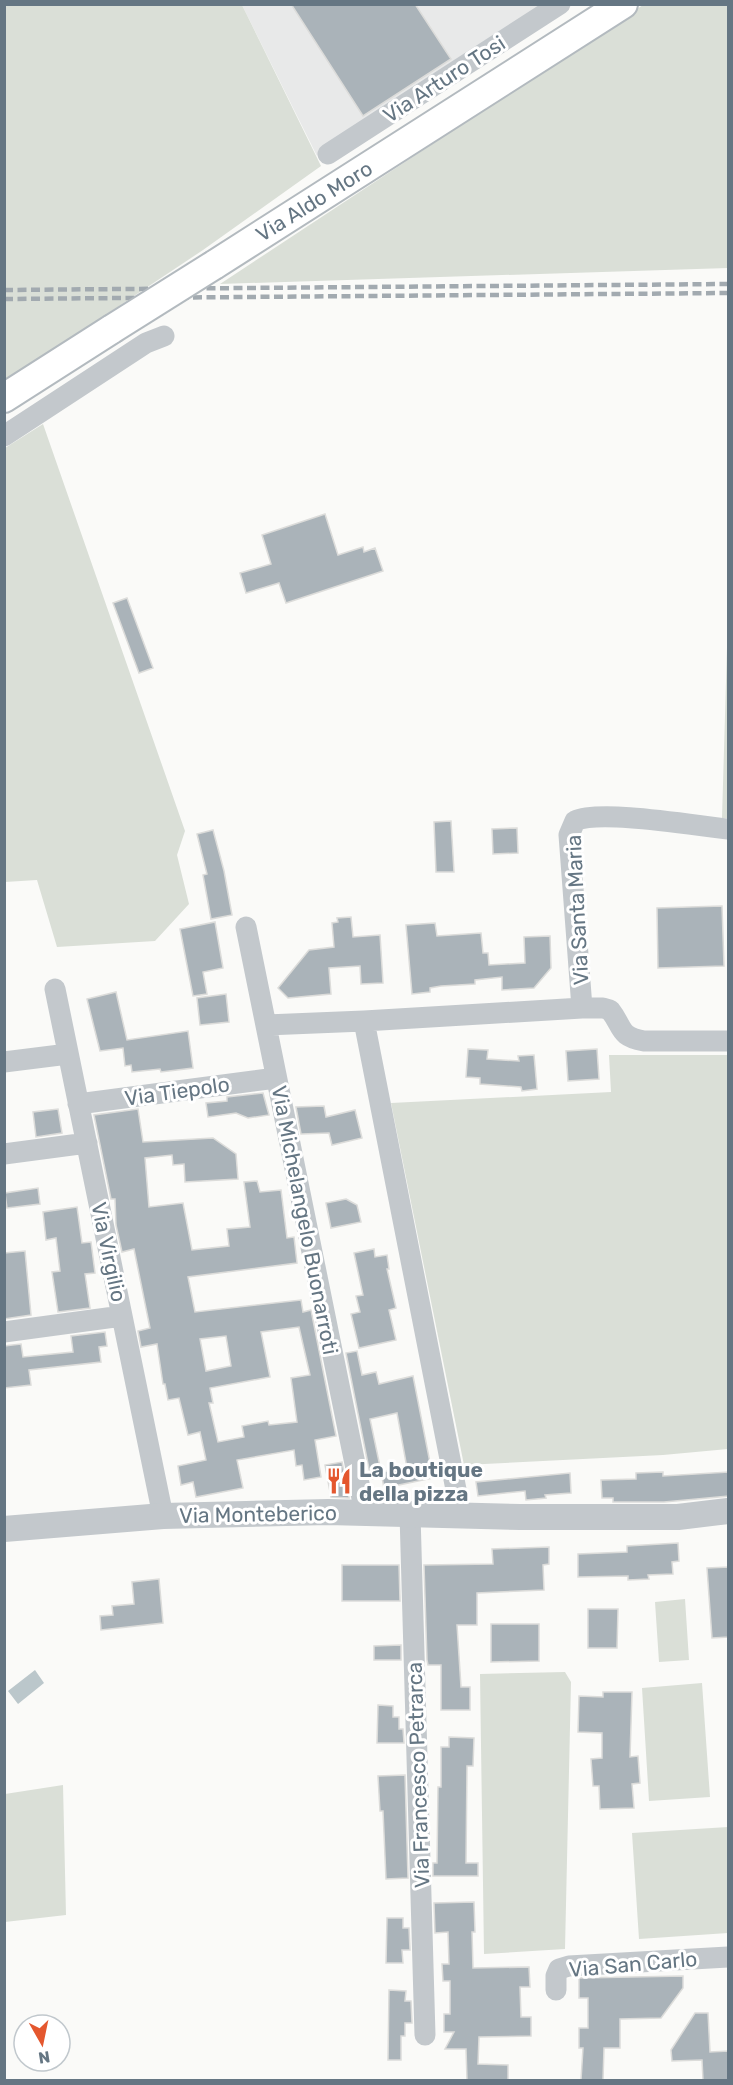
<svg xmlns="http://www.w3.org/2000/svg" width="733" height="2085" font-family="Rubik,sans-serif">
	<rect width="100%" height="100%" fill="#fafaf8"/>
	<path fill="#e8e9e9" d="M242,5H546L317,156Z"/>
	<path fill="#dadfd7" d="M5,5H242L321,166L203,250L5,382Z
		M643,5H728V268L220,284Z
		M43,424L185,831L177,855L189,904L155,941L57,947L37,880L5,882V448Z
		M728,613V818H722Z
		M609,1055H728V1449L663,1455L464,1465L391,1103L611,1092Z
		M685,1599L689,1660L659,1662L655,1602Z
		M565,1672L571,1682L565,1949L484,1954L480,1674Z
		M702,1683L710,1797L649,1801L642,1688Z
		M63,1785L66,1915L5,1922V1794Z
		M728,1827V1933L639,1939L632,1833Z"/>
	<path fill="#bbc7cb" d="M35,1670L44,1683L18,1704L8,1691Z"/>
	<path fill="#aab3b9" stroke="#dcdcda" stroke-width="1.5" fill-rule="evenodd" d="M291,4H415L451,59L363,116Z
		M325,514L338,555L363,547L364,552L375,548L383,571L286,603L279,583L246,593L240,573L271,564L262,535Z
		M127,598L153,668L139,673L113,603Z
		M451,821L454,872H436L434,822Z
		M517,828L518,853L493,854L492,829Z
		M213,830L224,871L232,915L211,919L203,875L207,874L197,834Z
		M722,906L724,966L658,968L657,908Z
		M351,917L353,937L380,935L383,983L361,984L360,966L329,968L331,994L288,998L278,988L309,950L334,947L332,923L338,922L337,918Z
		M215,922L223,968L203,972L207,994L193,996L180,929Z
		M435,923L437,936L481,933L483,953H488L489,965L525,963L524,937L550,936L551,968L534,988L502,990V977L475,980V984L441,986L430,988V992L412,994L406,925Z
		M116,992L127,1040L188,1031L193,1068L161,1072L160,1069L132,1072L131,1065L125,1066L123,1048L100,1051L87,999Z
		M226,994L229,1022L200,1025L197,998Z
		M468,1049L488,1050L487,1059L519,1061L518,1056L534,1055L537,1089L522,1091L521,1087L480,1084V1078L466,1077Z
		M597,1049L599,1079L568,1081L566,1051Z
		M263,1093L269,1115L248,1118L236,1113L208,1117L206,1103L227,1101V1097Z
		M324,1106L326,1117L355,1110L362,1138L332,1145L329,1133L301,1134L296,1107Z
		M58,1109L62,1133L36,1137L33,1112Z
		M138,1109L143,1142L213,1138L236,1154L238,1179L185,1182L184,1164L173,1165L172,1155L145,1158L149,1207L183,1203L192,1250L229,1246L227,1229L250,1227L244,1182L257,1181L260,1192L281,1190L287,1238L294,1237L297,1263L188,1277L195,1312L301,1300L303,1312L311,1310L336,1436L315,1440L321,1477L304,1480L302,1465L296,1466L294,1450L237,1460L243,1488L196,1497L193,1482L181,1485L178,1466L206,1460L200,1432L188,1435L179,1398L168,1400L165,1384H163L157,1344L141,1347L138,1331L150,1328L134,1249L122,1252L116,1225L115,1199H111L94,1115ZM299,1327L310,1375L291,1378L297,1422L269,1425L268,1421L242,1426L244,1437L218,1442L209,1403H213L210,1388L270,1377L261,1332ZM226,1336L231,1366L206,1371L200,1339Z
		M38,1188L40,1204L7,1208L5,1193Z
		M346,1199L357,1205L361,1222L331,1228L326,1203Z
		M77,1207L82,1243L91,1242L95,1273L85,1274L90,1308L58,1312L52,1272L60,1271L56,1238L46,1240L43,1212Z
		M374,1249L375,1257L387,1255L389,1269H387L396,1308L389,1310L396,1340L359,1348L351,1314L360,1312L356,1296L363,1295L354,1253Z
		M25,1251L31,1315L4,1319V1253Z
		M105,1332L107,1346L99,1347L101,1362L29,1370L31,1385L4,1388V1346L21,1344L23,1357L73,1352L71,1336Z
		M357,1351L362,1375L376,1372L379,1384L413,1376L433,1478L384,1488L382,1477L371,1479L346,1353ZM397,1413L407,1468L382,1472V1476L370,1419Z
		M342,1462L349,1498L331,1497L325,1465Z
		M663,1472V1476L729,1472V1496L664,1502H613V1498H602L601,1480L636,1479V1473Z
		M570,1473L571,1493L545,1495L546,1498L526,1500L525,1491L478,1496L476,1482Z
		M678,1543L679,1561L672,1562L673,1574L648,1575L649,1579L628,1580V1576L578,1577V1554L627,1552V1546Z
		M549,1547V1564L543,1565L544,1590L477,1593V1625H457L461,1687H470V1710H441V1665H428L427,1660L424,1565L493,1564L492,1549Z
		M342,1565H399L400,1601H342Z
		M729,1567V1637L712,1638L707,1568Z
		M159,1579L163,1623L101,1630L100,1616L113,1615L112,1606L134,1604L132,1582Z
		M588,1609H618L617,1648H588Z
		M491,1624H539V1661L491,1662Z
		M401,1645V1660H374V1646Z
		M603,1692H632L630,1757L638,1756L640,1783L632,1784L634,1808L600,1809L599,1786H593L591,1759L602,1758V1733L578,1732L579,1696L603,1697Z
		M378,1705L393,1706V1717H399V1729H403L404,1743H377Z
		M449,1737L474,1738L473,1766H467L466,1863H478V1876H433V1863H437L438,1787H441V1747H449Z
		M405,1775L408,1878L386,1879L383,1811H380L378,1776Z
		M474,1902L475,1932H472L473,1968L529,1967L530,1987H520L521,2017H531V2036L479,2037L478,2064L508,2065V2080H467L466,2049H445L454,2032H444V2014H450V1981H443L442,1964H449L448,1932L435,1933L434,1903Z
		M387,1918H403V1928H409L410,1950H402L403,1963H386Z
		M683,1976V1988L661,2018L620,2019V2048H604L603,2080H581L583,2048H579V2028H588V1998H579V1978Z
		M389,1990L406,1991L405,2001H411L412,2023H405V2036H401V2060H388Z
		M695,2013H708L710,2052L729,2051V2080H703L702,2060L672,2061L671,2050Z"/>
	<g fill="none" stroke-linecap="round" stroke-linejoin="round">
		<g stroke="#b3babf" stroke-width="32">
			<path id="secondary" d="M214,265L623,4
				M4,398L112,329"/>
		</g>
		<path stroke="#c3c8cc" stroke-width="21" d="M328,154L560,4
			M4,436L146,343L164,336
			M246,927L365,1513
			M55,989L163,1516
			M582,1008H603L610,1010C624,1028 618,1036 644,1041H728
			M364,1021L461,1515
			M266,1025L364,1021L582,1008L569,835L575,821C600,809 697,826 728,829
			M4,1062L68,1054
			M78,1104L276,1078
			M4,1154L87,1143
			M4,1332L122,1316
			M410,1514L425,2035
			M556,1990V1976L559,1969L569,1966L728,1957"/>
		<path stroke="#c3c8cc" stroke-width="26" d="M4,1529L163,1516L328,1512L520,1517H678L728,1511"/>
		<use href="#secondary" stroke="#fff" stroke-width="28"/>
		<path stroke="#a2aab0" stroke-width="4.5" stroke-dasharray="9 4.5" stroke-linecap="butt" d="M4,290L728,284
			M4,299L728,293"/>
		<g stroke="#b3babf" stroke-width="32" stroke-linecap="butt">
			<path id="secondary-bridge" d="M112,329L214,265"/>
		</g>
		<use href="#secondary-bridge" stroke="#fff" stroke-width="28"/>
	</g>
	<defs>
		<g id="restaurant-bare" transform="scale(2.07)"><path d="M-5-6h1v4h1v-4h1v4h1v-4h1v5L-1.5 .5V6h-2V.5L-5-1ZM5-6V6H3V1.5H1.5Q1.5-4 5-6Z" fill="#e4572e" stroke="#fff" stroke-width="2.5" paint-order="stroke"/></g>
	</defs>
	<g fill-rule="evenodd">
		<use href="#restaurant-bare" x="339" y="1481"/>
	</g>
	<g text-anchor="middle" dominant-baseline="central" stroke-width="6" stroke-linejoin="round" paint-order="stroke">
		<g font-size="21" fill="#657683" stroke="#fff">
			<text transform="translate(444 79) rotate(-33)">Via Arturo Tosi</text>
			<text transform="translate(314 201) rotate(-32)">Via Aldo Moro</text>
			<text transform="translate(577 910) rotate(-93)">Via Santa Maria</text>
			<text transform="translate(177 1091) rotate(-8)">Via Tiepolo</text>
			<text transform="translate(305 1220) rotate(79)">Via Michelangelo Buonarroti</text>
			<text transform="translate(109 1252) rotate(78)">Via Virgilio</text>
			<text transform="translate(258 1514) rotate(-1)">Via Monteberico</text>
			<text transform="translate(418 1775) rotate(-92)">Via Francesco Petrarca</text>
			<text transform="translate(633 1964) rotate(-5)">Via San Carlo</text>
		</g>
		<g font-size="21" font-weight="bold" fill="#657683" stroke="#fff" text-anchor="start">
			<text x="359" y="1469">La boutique<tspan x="359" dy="24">della pizza</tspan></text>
		</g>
	</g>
	<rect width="733" height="2085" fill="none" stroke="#657683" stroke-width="12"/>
	<g transform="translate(42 2043) rotate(171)"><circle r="28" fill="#ffffff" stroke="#c1c8cd" stroke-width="1.5"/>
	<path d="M0-4.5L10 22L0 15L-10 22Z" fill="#e4572e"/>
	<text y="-9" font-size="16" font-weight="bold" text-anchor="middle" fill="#657683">N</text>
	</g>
</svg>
